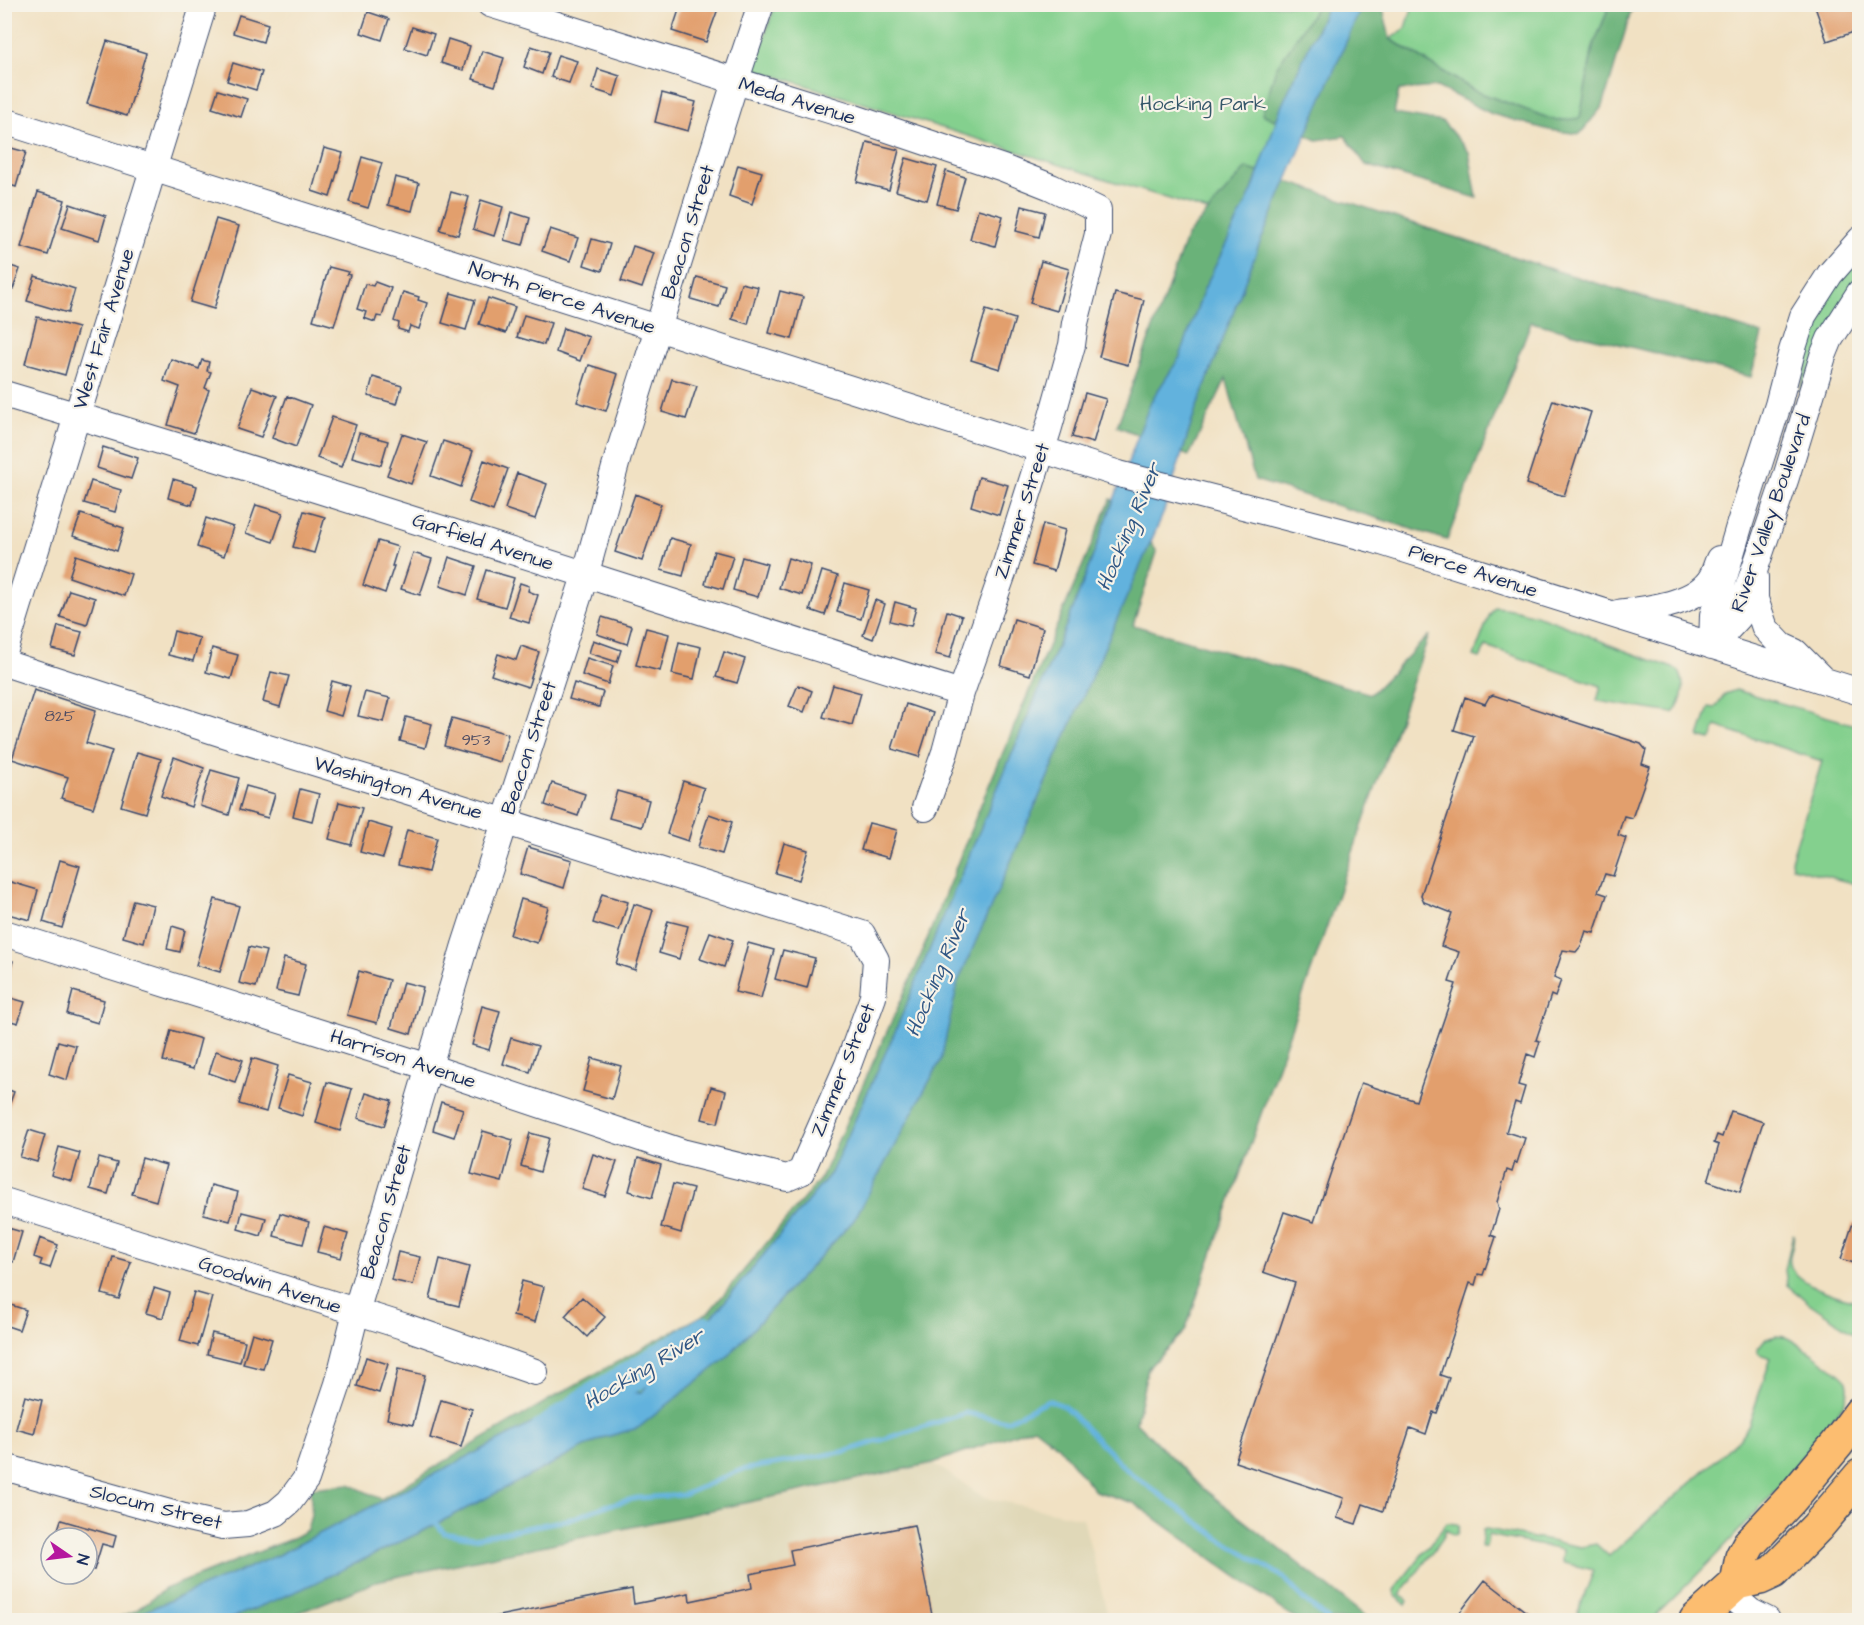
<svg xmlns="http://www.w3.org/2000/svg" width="1864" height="1625" font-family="'Architects Daughter',sans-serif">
	<rect width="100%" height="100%" fill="#f7f3e8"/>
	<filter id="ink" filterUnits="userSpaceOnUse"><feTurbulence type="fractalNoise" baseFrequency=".0167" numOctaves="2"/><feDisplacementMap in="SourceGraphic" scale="12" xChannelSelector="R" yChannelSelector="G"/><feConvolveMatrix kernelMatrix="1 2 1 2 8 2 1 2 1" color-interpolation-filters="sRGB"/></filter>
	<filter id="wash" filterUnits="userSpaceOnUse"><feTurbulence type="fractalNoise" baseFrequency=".008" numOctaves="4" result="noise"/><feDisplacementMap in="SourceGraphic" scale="24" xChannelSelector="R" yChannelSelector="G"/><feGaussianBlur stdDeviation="1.35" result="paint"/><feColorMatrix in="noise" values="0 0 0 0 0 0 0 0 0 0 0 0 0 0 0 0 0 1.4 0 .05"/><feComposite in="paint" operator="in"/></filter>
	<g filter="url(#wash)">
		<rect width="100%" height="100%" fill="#f1e1c3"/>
		<path fill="#e0d8b8" d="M933,1463L985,1498L1083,1518L1109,1620H280L381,1580Z"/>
		<path fill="#84d08e" stroke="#508076" stroke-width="1.5" d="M775,5H1349L1262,228L754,69Z
			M1413,5H1610L1593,47L1580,119L1555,121L1475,91L1390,39L1406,28Z
			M1859,255V279L1846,295L1800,391L1808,354L1824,314L1830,290Z
			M1495,607C1535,610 1572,629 1608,644C1631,654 1655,661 1678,670C1686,682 1684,702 1673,713L1597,701L1601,686L1486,646L1480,658L1474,656L1489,616Z
			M1736,690L1859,726V885L1792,867L1791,860L1822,761L1716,726L1711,740L1699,737L1709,707L1715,708L1725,694Z
			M1793,1234C1796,1245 1786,1256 1791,1267C1800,1285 1842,1299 1859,1301V1337L1809,1303L1787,1285L1785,1270Z
			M1776,1336C1777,1336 1784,1337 1785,1337C1794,1340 1844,1375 1847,1382C1850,1390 1846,1398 1843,1405C1823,1431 1804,1456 1783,1481C1742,1530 1697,1576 1651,1620H1575L1594,1570L1564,1563L1562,1561L1563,1550L1488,1535L1486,1547H1481L1483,1530L1486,1529L1581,1547L1596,1544L1609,1556L1739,1439L1749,1424L1771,1358L1759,1354L1757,1350L1766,1339Z
			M1447,1523L1457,1524L1459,1526L1457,1534L1454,1535L1446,1530L1443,1538L1400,1595L1408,1601L1406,1605L1395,1595L1394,1590Z"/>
		<path fill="#6bb279" stroke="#43706c" stroke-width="1.5" d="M1382,4L1390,39L1475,91L1557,121L1580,118L1593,47L1610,5H1633L1603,106L1580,134L1549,130L1492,114L1437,87L1399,90L1394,114L1443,122L1469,152L1477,198L1366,165L1345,136L1317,140L1262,114L1276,68L1318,5Z
			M1246,168L1554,270L1762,334L1751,377L1531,322L1447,540L1255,480L1226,379L1189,456L1117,426L1187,236Z
			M1111,499L1134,515L1157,552L1133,625L1371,694L1429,635L1185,1331L1148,1368L1136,1422L1200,1486L1370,1620H1297L1134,1503L1095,1491L1058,1446L1034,1427L933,1463L381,1580L280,1620H112L135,1611L165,1589L291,1539L307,1530L311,1515V1488L349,1484L381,1499L564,1391L709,1312L821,1178L916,967L981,804Z"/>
		<path fill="#62b2dd" stroke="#3e709e" stroke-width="1.5" d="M1328,5H1362L1259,245L1195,412L1163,514L958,982L941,1060L854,1220L725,1359L638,1428L602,1438L423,1531L302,1589L227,1620H124L278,1555L562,1408H595L619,1394L642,1392L685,1333L713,1316L831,1173L894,1034L1073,609L1151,401L1180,357L1204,289L1252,191L1281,107Z"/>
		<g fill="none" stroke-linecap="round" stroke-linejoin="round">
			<path stroke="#62b2dd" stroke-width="5" d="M433,1519L444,1533L474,1538L571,1519L605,1506L637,1498L683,1495L741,1470L847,1451L966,1413L1007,1421L1048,1400L1064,1406L1129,1472L1222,1540L1283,1577L1304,1600L1328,1620"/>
			<path stroke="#62b2dd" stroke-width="32" d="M545,1433L590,1401L706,1332"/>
		</g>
		<g id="blocks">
			<path fill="#e29f6d" d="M681,4H713L719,6L706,42L672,31Z
				M1814,4H1860V30L1827,41Z
				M368,12L389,19L382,40L361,33Z
				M239,15L268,24L263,42L233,33Z
				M412,27L434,34L427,55L405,48Z
				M448,39L470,46L463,70L441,63Z
				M107,41L146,53L127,116L87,104Z
				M531,46L549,52L542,74L524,67Z
				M482,51L504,58L495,86L473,79Z
				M558,55L577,61L569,83L551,77Z
				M233,63L262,72L256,90L227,81Z
				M598,69L620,76L614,96L592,89Z
				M218,90L247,99L241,117L212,108Z
				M662,93L696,102L688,131L655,122Z
				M867,142L899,150L889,190L857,182Z
				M4,146L26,152L16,187L4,183Z
				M324,148L343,153L330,197L312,191Z
				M362,157L382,163L368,208L349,202Z
				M906,158L937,167L927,200L896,191Z
				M738,165L762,172L752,204L729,196Z
				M946,171L965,177L956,209L937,204Z
				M395,177L419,183L412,211L388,205Z
				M38,192L65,200L48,255L21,247Z
				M451,192L469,197L458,235L440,230Z
				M481,200L503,207L494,236L473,229Z
				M70,204L106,216L99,240L62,228Z
				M1022,206L1045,212L1039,237L1016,231Z
				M978,209L1003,216L995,246L970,239Z
				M511,212L530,218L523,245L504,240Z
				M216,219L239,226L214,309L190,302Z
				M550,229L578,238L570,261L542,251Z
				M592,239L610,244L602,271L584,265Z
				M633,246L654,253L642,288L621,281Z
				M1041,261L1069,269L1057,311L1030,303Z
				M4,264L20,269L13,289L4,287Z
				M329,267L348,272L347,274L350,275L334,326L313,320Z
				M35,276L75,289L68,313L27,301Z
				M697,277L725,285L719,307L691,299Z
				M375,282L391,288L382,317L377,316L375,322L364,318L366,312L357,309L365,284L373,286Z
				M741,283L758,287L748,324L732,319Z
				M780,291L803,297L792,339L769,333Z
				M403,292L419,297L418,300L427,303L419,329L410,326L408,332L398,329L399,323L394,321Z
				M451,293L475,300L466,330L442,323Z
				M1115,293L1144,300L1128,365L1099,357Z
				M488,298L515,307L506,333L479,324Z
				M986,310L1015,319L1000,369L971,360Z
				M524,315L551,323L544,345L517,337Z
				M37,317L78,328L65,375L25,364Z
				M563,328L589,337L580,361L556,352Z
				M171,359L199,369L202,360L209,362L207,371L211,372L205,388L209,390L194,433L168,425L180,387L164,381Z
				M589,365L618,374L606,411L577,402Z
				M373,377L402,386L397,404L368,396Z
				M672,379L697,386L686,419L662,412Z
				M252,387L277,396L261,437L237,429Z
				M1085,393L1106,399L1093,443L1072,437Z
				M287,396L311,405L296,447L272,438Z
				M1553,400L1591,412L1564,496L1526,484Z
				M332,417L356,425L341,467L317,458Z
				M359,433L388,441L381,465L352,457Z
				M402,434L427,442L411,484L387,475Z
				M443,441L473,451L461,487L431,476Z
				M103,447L138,458L131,479L97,468Z
				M484,460L508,469L493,511L469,502Z
				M517,473L547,484L535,519L505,509Z
				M979,477L1008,485L999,515L971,506Z
				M173,479L197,486L192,505L168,498Z
				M91,481L121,490L115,512L84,503Z
				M635,494L661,504L642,561L615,552Z
				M256,505L283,513L273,542L246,533Z
				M304,511L325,517L314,553L293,547Z
				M81,514L124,528L117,551L73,536Z
				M206,518L233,527L224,556L197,547Z
				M1043,524L1065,530L1054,571L1032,565Z
				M670,538L691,544L683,576L661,570Z
				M378,541L398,547L392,566H394L385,593L363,585Z
				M714,551L733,556L723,589L705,584Z
				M413,553L432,559L420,595L401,589Z
				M76,555L131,574L124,596L69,577Z
				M449,557L476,566L467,595L440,586Z
				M742,557L767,564L758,597L733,590Z
				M788,558L811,565L802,595L779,588Z
				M486,570L514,578L505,607L477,599Z
				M822,571L838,576L825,615L810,610Z
				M520,583L529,586L528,591L538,595L529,623L509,617Z
				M845,583L869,590L861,619L837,612Z
				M69,590L95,598L87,625L60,617Z
				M875,600L885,604L873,639L863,635Z
				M895,602L916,608L911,626L890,621Z
				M947,611L962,616L950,658L935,654Z
				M602,617L632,626L627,644L597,634Z
				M1014,619L1043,628L1030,675L1001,666Z
				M58,626L82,632L75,655L52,649Z
				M646,628L669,634L660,671L636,665Z
				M174,631L200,638L193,661L168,655Z
				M593,640L621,650L617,662L589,653Z
				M679,642L701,647L694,679L672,674Z
				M521,646L539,652L528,687L491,675L498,654L516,660Z
				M212,648L238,655L231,679L206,672Z
				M724,652L745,659L737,683L716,677Z
				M587,658L613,666L608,684L582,675Z
				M271,672L289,676L280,707L263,702Z
				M332,681L350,686L341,716L324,711Z
				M574,683L603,692L599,707L569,699Z
				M798,685L812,691L804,712L789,706Z
				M833,685L861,693L852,725L823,717Z
				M34,690L96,710L86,743L112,751L93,808L61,798L68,777L12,759Z
				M365,692L390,698L384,722L358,716Z
				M1493,695L1641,744L1646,750L1642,764L1650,767L1632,818L1624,816L1621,825L1618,835L1626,838L1613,876L1605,874L1598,892L1607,895L1594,933L1586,931L1581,946L1576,952L1563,950L1554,977L1561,980L1555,997L1551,995L1536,1040L1540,1041L1535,1057L1527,1054L1518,1085L1525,1087L1520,1104L1515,1102L1506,1132L1525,1138L1517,1163L1515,1162L1512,1172L1507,1170L1497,1202L1499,1209L1491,1235L1496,1237L1483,1275L1478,1274L1475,1285L1470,1283L1440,1375L1449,1378L1437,1413L1433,1412L1426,1434L1410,1428L1383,1511L1363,1504L1356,1524L1337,1518L1344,1498L1235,1462L1295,1283L1263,1272L1284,1212L1314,1222L1361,1083L1416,1101L1456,984L1449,982L1459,952L1441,946L1452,913L1424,902L1421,895L1474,736L1454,730L1465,697L1485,704L1489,697Z
				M906,704L933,713L919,757L892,749Z
				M406,717L432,724L425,748L400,741Z
				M452,718L508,734L500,762L444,746Z
				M137,752L161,759L145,813L121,806Z
				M174,757L204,768L191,807L161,796Z
				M211,770L239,778L229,815L200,806Z
				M683,781L704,788L688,841L667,834Z
				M552,783L585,794L578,816L545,805Z
				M246,786L275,794L268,818L239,810Z
				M300,789L319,794L312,821L293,816Z
				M617,791L649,800L642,827L609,818Z
				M339,802L362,808L351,845L329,839Z
				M709,814L732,822L722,854L698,847Z
				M368,822L392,829L383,858L360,852Z
				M869,823L897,830L889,858L861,850Z
				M407,830L437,838L428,872L398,865Z
				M784,843L808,850L799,880L775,873Z
				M528,847L572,860L564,888L520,874Z
				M60,860L80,866L62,928L43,922Z
				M4,880L38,890L30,920L4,913Z
				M602,894L628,902L619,931L593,923Z
				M215,899L239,906L220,972L196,965Z
				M521,899L548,907L537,943L510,935Z
				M133,900L153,905L144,943L123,937Z
				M634,904L653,910L635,970L616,964Z
				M668,921L688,926L679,959L659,953Z
				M172,926L185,930L180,952L167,949Z
				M710,932L733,940L724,967L700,959Z
				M748,943L774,950L761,998L735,992Z
				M249,947L266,951L256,987L239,983Z
				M783,950L815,958L807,988L775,979Z
				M284,958L306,964L298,996L276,991Z
				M4,959L13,961L5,987H4Z
				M359,971L389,980L377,1023L347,1015Z
				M403,982L423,987L411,1034L391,1028Z
				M73,991L104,1000L98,1023L67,1014Z
				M4,996L25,1002L18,1023L4,1019Z
				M482,1006L500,1011L489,1050L472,1045Z
				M171,1030L201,1039L193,1069L163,1061Z
				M511,1038L538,1046L530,1072L503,1064Z
				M58,1041L76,1046L67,1080L49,1074Z
				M216,1051L243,1060L235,1082L209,1073Z
				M252,1058L278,1066L266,1112L239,1104Z
				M592,1058L621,1066L612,1099L583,1091Z
				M288,1075L312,1082L302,1116L278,1108Z
				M327,1082L352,1089L340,1131L316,1123Z
				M711,1087L726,1091L718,1123L702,1119Z
				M4,1088L14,1092L8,1108L4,1107Z
				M366,1093L392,1101L384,1126L358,1118Z
				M441,1102L463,1109L454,1137L433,1130Z
				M1731,1111L1763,1122L1740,1192L1708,1181L1719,1145L1714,1143L1717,1135L1722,1137Z
				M29,1130L45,1135L37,1162L20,1157Z
				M483,1131L513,1140L502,1182L471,1174Z
				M530,1133L549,1138L540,1172L521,1166Z
				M59,1147L80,1153L72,1181L51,1175Z
				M593,1154L617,1162L605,1196L582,1189Z
				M99,1158L117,1163L108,1194L90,1189Z
				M142,1158L166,1165L156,1201L132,1194Z
				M638,1158L661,1165L652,1198L629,1191Z
				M673,1184L693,1189L681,1233L661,1227Z
				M211,1185L238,1192L230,1221L204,1214Z
				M242,1212L266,1218L261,1236L238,1229Z
				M280,1213L309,1222L303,1244L274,1236Z
				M1853,1223L1860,1225V1261L1855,1259L1854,1263L1841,1259Z
				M324,1227L348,1234L341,1258L317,1252Z
				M8,1228L22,1232L13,1262L4,1259V1240Z
				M40,1238L58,1245L50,1268L40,1265L42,1260L34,1257Z
				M398,1252L420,1257L413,1285L391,1280Z
				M113,1257L131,1262L119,1299L102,1294Z
				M440,1259L469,1267L459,1306L430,1299Z
				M522,1281L544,1287L535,1322L513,1316Z
				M154,1288L170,1293L163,1318L146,1313Z
				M194,1292L212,1297L198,1346L180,1341Z
				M582,1297L605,1317L587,1337L565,1316Z
				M8,1304L26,1310L19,1330L4,1325V1316Z
				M212,1333L245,1341L240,1362L207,1354Z
				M252,1333L272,1339L263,1369L243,1364Z
				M366,1357L388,1364L379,1393L357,1386Z
				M398,1369L425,1375L413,1425L387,1419Z
				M25,1396L42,1400L34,1434L16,1429Z
				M441,1400L472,1409L461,1447L430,1438Z
				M61,1520L116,1536L113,1547L102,1544L94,1570L87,1568V1538H55Z
				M914,1525L933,1620H479L632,1589L634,1604L689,1593L690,1601L752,1588L750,1574L793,1565L790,1550Z
				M1485,1580L1534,1618L1532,1620H1454Z"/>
		</g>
	</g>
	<g filter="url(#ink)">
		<use href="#blocks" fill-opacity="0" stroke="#3b4a6d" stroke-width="1.5"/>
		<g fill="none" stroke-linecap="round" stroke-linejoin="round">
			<g stroke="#3b4a6d" stroke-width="28">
				<path id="minor" d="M490,4L855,118L1003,168L1051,187L1098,210V234L1075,323L1072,345L1049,427L1003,573L961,693L945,752L925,808
					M4,121L1119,474L1375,540L1860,692
					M4,394C325,489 642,594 961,693
					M1755,577V599L1765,628L1782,646L1795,652L1821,678
					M1618,613C1647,609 1696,605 1712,577C1715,571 1716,565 1719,559
					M1712,646L1713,615L1740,523L1778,405L1792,351L1803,316L1830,274L1860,240
					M1712,646L1738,618L1786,477L1823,356L1830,339L1860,292
					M4,653L204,4
					M4,663L232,737L408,791L862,934L876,960L873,997L848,1065L801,1172L787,1178L682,1152L429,1067L4,933
					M4,1201L406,1327L535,1372
					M4,1467L184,1517L223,1526L248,1524L276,1513L289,1502L306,1479L338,1384L356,1312L465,945L585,576L619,453L735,82L761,4
					M1727,1592L1751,1612L1767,1620"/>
			</g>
			<g stroke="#3b4a6d" stroke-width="36">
				<path id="major" d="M1737,1583L1742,1557L1749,1544L1791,1499L1837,1444L1860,1413
					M1696,1620L1737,1583L1760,1578L1773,1572L1817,1527L1860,1476"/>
			</g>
			<use href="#minor" stroke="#fff" stroke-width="26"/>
			<use href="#major" stroke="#fcbd6f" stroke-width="33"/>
		</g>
	</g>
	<g text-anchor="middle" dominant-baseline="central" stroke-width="4.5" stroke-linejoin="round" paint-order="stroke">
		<g font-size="16" fill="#4d4b62">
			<text x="60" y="716">825</text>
			<text x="476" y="740">953</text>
		</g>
		<g font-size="20" fill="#1b2f5e" stroke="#f7f3e8">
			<text transform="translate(797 101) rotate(17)">Meda Avenue</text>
			<text transform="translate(688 232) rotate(-73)">Beacon Street</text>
			<text transform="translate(562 298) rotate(18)">North Pierce Avenue</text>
			<text transform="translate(104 329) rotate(-73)">West Fair Avenue</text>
			<text transform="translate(1022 511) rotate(-72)">Zimmer Street</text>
			<text transform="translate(1771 513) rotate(-71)">River Valley Boulevard</text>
			<text transform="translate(483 542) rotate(18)">Garfield Avenue</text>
			<text transform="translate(1473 571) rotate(18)">Pierce Avenue</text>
			<text transform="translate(529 748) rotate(-72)">Beacon Street</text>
			<text transform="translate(398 788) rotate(17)">Washington Avenue</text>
			<text transform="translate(403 1059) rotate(18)">Harrison Avenue</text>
			<text transform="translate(843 1070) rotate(-68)">Zimmer Street</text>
			<text transform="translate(386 1212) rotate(-74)">Beacon Street</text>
			<text transform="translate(270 1285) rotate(18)">Goodwin Avenue</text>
			<text transform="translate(156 1507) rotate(14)">Slocum Street</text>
		</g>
		<g font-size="20" fill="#35576a" stroke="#f7f3e8">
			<text x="1203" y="104">Hocking Park</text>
		</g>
		<g font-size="21" font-style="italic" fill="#305684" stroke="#f7f3e8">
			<text transform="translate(1129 527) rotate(-67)">Hocking River</text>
			<text transform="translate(938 973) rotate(-67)">Hocking River</text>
			<text transform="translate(644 1369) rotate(-31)">Hocking River</text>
		</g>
	</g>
	<rect width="1864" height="1625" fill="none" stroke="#f7f3e8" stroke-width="24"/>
	<g transform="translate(69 1556) rotate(104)"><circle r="28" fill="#f7f3e8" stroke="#9fa5b1" stroke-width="1.5"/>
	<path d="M0-4.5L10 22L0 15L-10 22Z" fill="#b5179e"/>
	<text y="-9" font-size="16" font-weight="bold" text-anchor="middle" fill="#1b2f5e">N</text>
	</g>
</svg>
